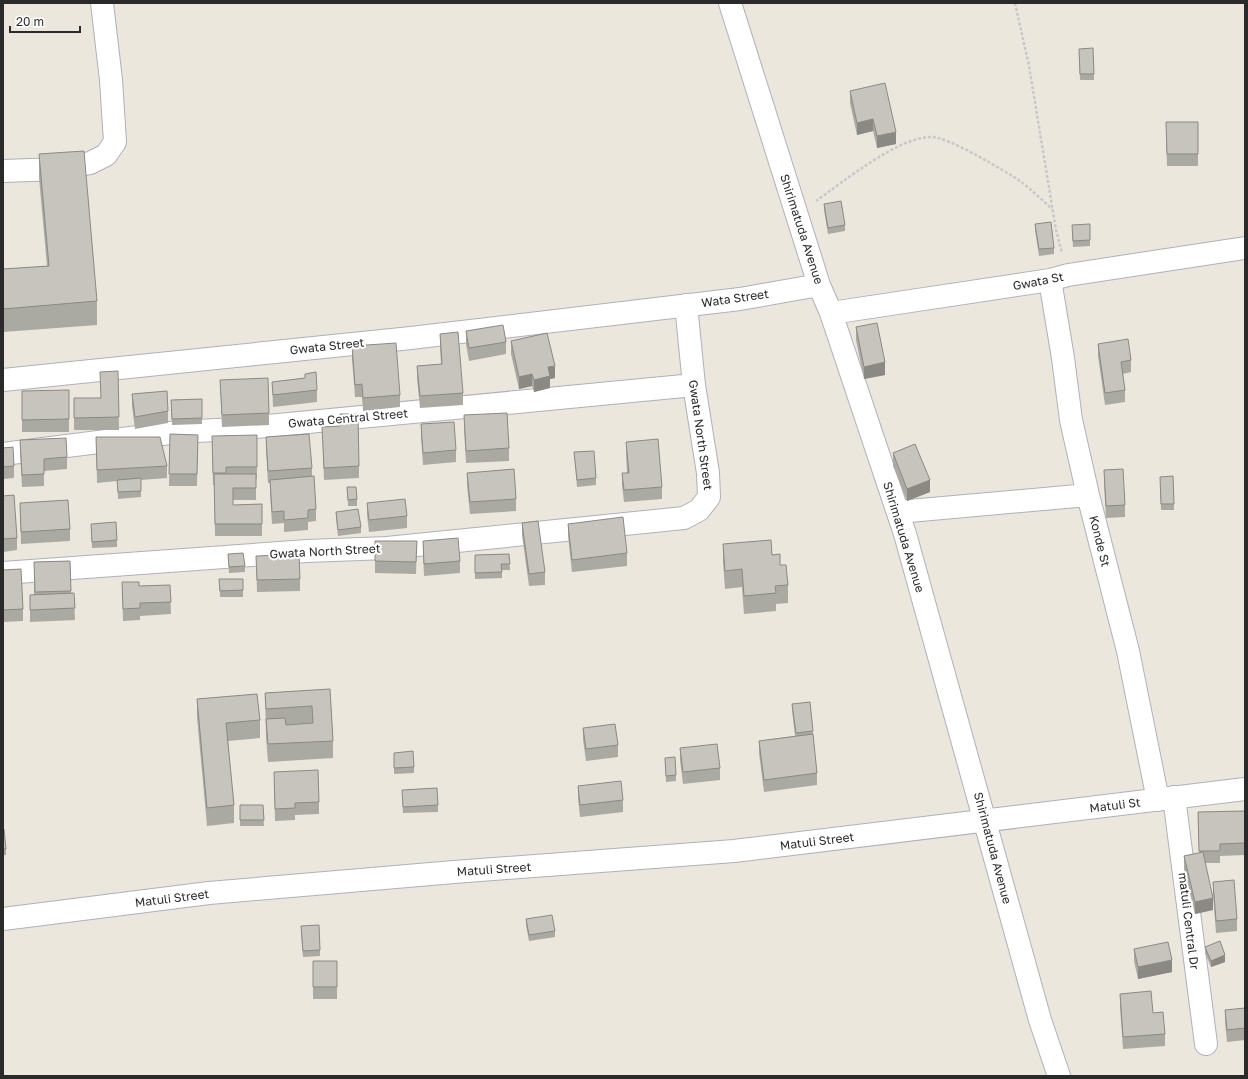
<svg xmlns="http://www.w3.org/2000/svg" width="1248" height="1079" font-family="'Golos Text',sans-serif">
	<rect width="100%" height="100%" fill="#ebe7dd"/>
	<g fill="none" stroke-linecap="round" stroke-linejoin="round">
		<g stroke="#b0b0bc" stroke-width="24">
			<path id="minor" d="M730,3L819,285L831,313L905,534L1040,1020L1059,1076
				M3,171L59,169L90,163L106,155L115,142L111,80L102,3
				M1050,280L1063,358L1071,420L1088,495L1128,651L1158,800
				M831,313L1050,280L1068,275L1245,248
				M3,380L411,338L740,299L819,285
				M3,454L178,432L236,429L694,385
				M898,512L1088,495
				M3,573L307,551L387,548L684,518L699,510L709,497L708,473L694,385L686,305
				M1174,797L1206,1044
				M3,919L209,893L454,872L734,851L1245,789"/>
		</g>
		<path stroke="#c8c8c8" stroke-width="2.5" stroke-dasharray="3 2" stroke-linecap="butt" d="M1015,3L1029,66L1056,230L1062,253
			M816,201C843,182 898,137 931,137C947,136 1005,171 1020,181C1031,189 1042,200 1052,209"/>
		<use href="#minor" stroke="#fff" stroke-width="22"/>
	</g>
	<path fill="#aaa9a2" d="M1079,55L1094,74V80H1080Z
		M850,91L896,144L877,148L873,131L857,135L850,103Z
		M1198,122V166H1167L1166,134Z
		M39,154L97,301V325L3,332V269L47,266L39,178Z
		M824,204L845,225V231L828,234L824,210Z
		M1035,224L1054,248V254L1039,256L1035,230Z
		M1072,231L1090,240V246L1073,247Z
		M856,327L885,375L864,379L856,340Z
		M466,331L506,342V354L469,361L466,344Z
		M440,334L463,393V405L420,408L417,378V366L441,364L440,346Z
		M511,341L555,378L550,379V388L534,392L532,386L519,389L511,354Z
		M1098,344L1131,360V372L1123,374L1125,390V402L1105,405L1098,356Z
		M352,346L400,395V407L363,411L362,397H355L352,359Z
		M118,371L119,430H74V398H100Z
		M305,374L317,390V402L273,407L272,382L305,378Z
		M220,380L269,413V425L222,427Z
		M22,391L69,419V432H22Z
		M132,394L168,411V423L135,429L132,406Z
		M202,399V424L172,425L171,400Z
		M340,414L359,466V478L324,480L322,427L340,426Z
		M464,415L509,448V461L466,463L464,428Z
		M421,424L456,450V462L423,465L421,436Z
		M170,434L198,435L197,486H169Z
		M212,436L257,467V479H256V500H233V505L262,504V536H215L214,485H213Z
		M96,437L167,466V478L141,480V497L118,499L117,481L97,483Z
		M266,437L312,468V476L316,509V521L308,522V530L284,532V523L272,524L270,492V483H268L266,449Z
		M20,440L67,457V469L44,471V486L22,487L20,452Z
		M626,442L662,487V499L624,502L622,485V473H627L626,454Z
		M3,448L14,466V478L3,479Z
		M574,452L596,478V485L577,487Z
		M893,453L930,492L907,501L893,466Z
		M1104,470L1125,505V517L1106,518L1104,483Z
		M467,473L516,499V511L470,514L467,485Z
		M1173,476L1174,510H1161L1160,483Z
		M347,487L357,499V506H348Z
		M3,496L17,538V550L3,552Z
		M20,503L70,529V541L21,544Z
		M367,503L407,516V528L369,532L367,515Z
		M336,512L361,527V533L338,536L336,518Z
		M522,523L545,572V585L529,586L522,535Z
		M91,524L117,540V547L92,548Z
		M568,524L627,553V566L572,572L568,536Z
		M375,541H417L416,574L375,573Z
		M423,541L460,561V573L424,576L423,553Z
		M723,544L772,555L780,565L788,585V603L776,604V611L744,614L742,587L725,589L723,562Z
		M228,554L245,566V572L229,573Z
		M509,554L510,570H502V578L475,579V555Z
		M256,556L300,579V591L257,592Z
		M70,561L71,593H74L75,620L30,622V595H34V562Z
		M3,570L23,609V621L3,622Z
		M219,579H243V597H220Z
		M122,582L139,586L170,585L171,614L140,616V620L123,621Z
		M330,689L333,741V758L268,762L266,737L265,693Z
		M197,699L260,720V738L228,741L234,805V823L207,826L197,717Z
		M792,704L813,731V737L817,773V785L764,792L759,753V741L795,736L792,710Z
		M583,728L618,745V757L586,761L583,740Z
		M680,748L720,768V780L683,784L680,760Z
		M394,753L414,767V773L394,774Z
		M665,758L676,775V781L666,782Z
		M274,772L319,802V814L295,815V820L275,821Z
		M578,786L623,800V812L580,817L578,798Z
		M402,796L438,805V812L403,813Z
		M240,805H263L264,826H240Z
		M1245,811V855L1220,856V863H1205L1213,910L1195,914L1184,869V856L1199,853L1198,812Z
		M3,829L6,849V855H3Z
		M1213,882L1237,919V931L1216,933L1213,894Z
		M526,919L555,931V937L529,941L526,925Z
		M301,932L320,950V956L303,957Z
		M1205,947L1225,962L1211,967L1205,953Z
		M1134,949L1172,972L1138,979L1134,961Z
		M313,961H337V999H313Z
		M1120,994L1153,1013L1165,1034V1046L1123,1049L1120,1006Z
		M1245,1008V1040L1227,1042L1225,1022V1010Z"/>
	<path fill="#8b8984" d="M873,119V131L857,135V123Z
		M896,132V144L877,148V136Z
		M885,362V375L864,379V367Z
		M555,366V378L550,379V388L534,392V380L548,367Z
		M532,374V386L519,389V377Z
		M930,480V492L907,501V489Z
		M1213,898V910L1195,914V902Z
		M1225,955V962L1211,967V961Z
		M1172,960V972L1138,979V967Z"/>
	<path fill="#c6c4bc" stroke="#8b8984" d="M1093,48L1094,74H1080L1079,49Z
		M885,83L896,132L877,136L873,119L857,123L850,91Z
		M1166,122H1198V154H1167Z
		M84,151L97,301L3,309V269L49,266L39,154Z
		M841,201L845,225L828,228L824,204Z
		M1051,222L1054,248L1039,249L1035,224Z
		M1090,224V240L1073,241L1072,225Z
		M877,323L885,362L864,367L856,327Z
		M503,325L506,342L469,348L466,331Z
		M458,332L463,393L420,396L417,366L442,364L440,334Z
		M547,333L555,366L548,367L550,376L534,380L532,374L519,377L511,341Z
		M1128,339L1131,360L1121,362L1125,390L1105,393L1098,344Z
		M396,343L400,395L363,398L362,384L355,385L352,346Z
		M118,371L119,417L74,418V398H101L100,372Z
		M316,372L317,390L273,395L272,382L305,378V374Z
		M268,378L269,413L222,415L220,380Z
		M69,390V419L22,420V391Z
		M167,391L168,411L135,417L132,394Z
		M202,399V418L172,419L171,400Z
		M507,413L509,448L466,451L464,415Z
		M340,414H358L359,466L324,468L322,427L340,426Z
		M454,422L456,450L423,453L421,424Z
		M170,434L198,435L197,474H169Z
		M309,434L312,468L268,471L266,437Z
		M257,435V467H226V473H213L212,436Z
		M96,437H160L167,466L97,470Z
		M66,438L67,457L44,459V474L22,475L20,440Z
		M658,439L662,487L624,490L622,473H629L626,442Z
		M915,444L930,480L907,489L893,453Z
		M13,447L14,466L3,467V448Z
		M594,451L596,478L577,480L574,452Z
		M514,469L516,499L470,502L467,473Z
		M1123,469L1125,505L1106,506L1104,470Z
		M214,474H256V488H233V505L262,504V524H215Z
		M314,476L316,509L308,510V518L284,520V511L272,512L270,480Z
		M1173,476L1174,504H1161L1160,477Z
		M141,478V491L118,492L117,480Z
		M347,487H356L357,499L348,500Z
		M14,495L17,538L3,539V496Z
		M405,499L407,516L369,520L367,503Z
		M68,500L70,529L21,532L20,503Z
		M358,509L361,527L338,530L336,512Z
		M623,517L627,553L572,560L568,524Z
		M538,521L545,572L529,574L522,523Z
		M116,522L117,540L92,542L91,524Z
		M458,538L460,561L424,564L423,541Z
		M771,540L772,555L780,554V565H786L788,585L775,586L776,593L744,596L742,569L725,571L723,544Z
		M375,541H417L416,562L375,561Z
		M243,553L245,566L229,567L228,554Z
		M299,554L300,579L257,580L256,556Z
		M509,554L510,564H501L502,572L475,573V555Z
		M70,561L71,591L35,592L34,562Z
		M21,569L23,609L3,610V570Z
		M219,579H243V590L220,591Z
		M122,582H139V586L170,585L171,602L140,603V608L123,609Z
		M74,593L75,608L30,610V595Z
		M330,689L333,741L268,744L266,719L285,718L286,725L313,723L312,706L266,709L265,693Z
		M257,694L260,720L226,723L234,805L207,808L197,699Z
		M810,702L813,731L796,733L792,704Z
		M615,724L618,745L586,749L583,728Z
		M813,734L817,773L764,780L759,741Z
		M717,744L720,768L683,772L680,748Z
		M413,751L414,767L394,768V753Z
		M675,757L676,775L666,776L665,758Z
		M318,770L319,802L295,803V808L275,809L274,772Z
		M621,781L623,800L580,805L578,786Z
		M437,788L438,805L403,807L402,790Z
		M240,805H263L264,820H240Z
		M1245,811V843L1220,844V851H1199L1198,812Z
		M3,829H4L6,849H3Z
		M1203,852L1213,898L1195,902L1184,856Z
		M1234,880L1237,919L1216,921L1213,882Z
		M552,915L555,931L529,935L526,919Z
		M319,925L320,950L303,951L301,926Z
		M1220,941L1225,955L1211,961L1205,947Z
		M1168,942L1172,960L1138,967L1134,949Z
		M313,961H337V987H313Z
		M1151,991L1153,1013L1163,1012L1165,1034L1123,1037L1120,994Z
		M1245,1008V1028L1227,1030L1225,1010Z"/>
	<g text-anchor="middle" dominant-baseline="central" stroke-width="4" stroke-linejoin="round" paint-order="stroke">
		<g font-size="12" fill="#2a2a2a" stroke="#fff">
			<text transform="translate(802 229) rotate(72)">Shirimatuda Avenue</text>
			<text transform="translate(1038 281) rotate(-11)">Gwata St</text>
			<text transform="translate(735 298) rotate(-8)">Wata Street</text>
			<text transform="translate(327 346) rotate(-6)">Gwata Street</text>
			<text transform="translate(348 418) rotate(-5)">Gwata Central Street</text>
			<text transform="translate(701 435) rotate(82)">Gwata North Street</text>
			<text transform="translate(904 537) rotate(73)">Shirimatuda Avenue</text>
			<text transform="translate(1100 541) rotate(76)">Konde St</text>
			<text transform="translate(325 551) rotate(-3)">Gwata North Street</text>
			<text transform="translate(1115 805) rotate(-7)">Matuli St</text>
			<text transform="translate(817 841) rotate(-7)">Matuli Street</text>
			<text transform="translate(993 848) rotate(75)">Shirimatuda Avenue</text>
			<text transform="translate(494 869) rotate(-4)">Matuli Street</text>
			<text transform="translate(172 898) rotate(-7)">Matuli Street</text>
			<text transform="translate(1189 921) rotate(83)">matuli Central Dr</text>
		</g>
	</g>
	<rect width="1248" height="1079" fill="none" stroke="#2a2a2a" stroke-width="8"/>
	<path d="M10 26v6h70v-6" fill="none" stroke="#2a2a2a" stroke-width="2"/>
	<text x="16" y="26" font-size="12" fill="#2a2a2a" stroke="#ffffff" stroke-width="3" paint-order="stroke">20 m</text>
</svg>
